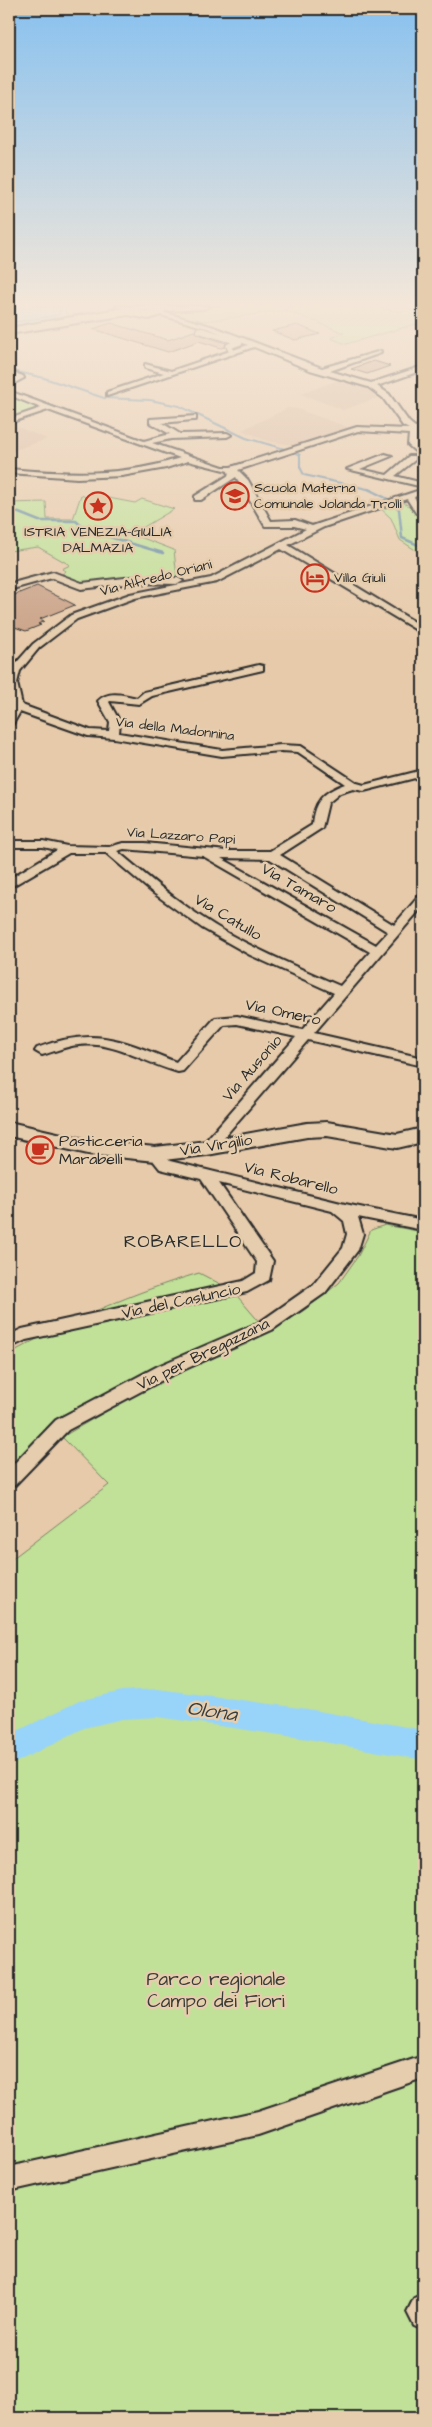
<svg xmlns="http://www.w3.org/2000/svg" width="432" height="2427" font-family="'Architects Daughter',sans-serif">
	<rect width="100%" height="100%" fill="#e7caaa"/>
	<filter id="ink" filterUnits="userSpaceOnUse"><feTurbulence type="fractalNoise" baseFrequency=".02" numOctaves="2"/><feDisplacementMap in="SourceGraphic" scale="10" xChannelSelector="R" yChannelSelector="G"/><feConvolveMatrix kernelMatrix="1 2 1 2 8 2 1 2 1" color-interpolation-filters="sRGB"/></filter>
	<g filter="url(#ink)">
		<path fill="#dabb9e" d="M341,379L364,384L375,390L380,397L343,410L301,394Z
			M288,408L297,409L353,429L297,446L267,441L242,430Z
			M10,424L47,439L9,452Z"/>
		<path fill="#c1e098" stroke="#768662" d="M224,306H376C391,312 406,313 422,309L423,322L346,344L331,338L344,333L286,310L206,321L176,316L181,314L178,310Z
			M9,395L36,406L38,408L9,419Z
			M81,495L90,499L98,496L135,503L142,499L174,509L132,534L174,550L177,579L132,578L82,584L61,575L66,571L62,569L70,565L38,547L9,551V503L46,502L47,519H73Z
			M401,501L423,515V555L400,540L391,518L380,508Z
			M385,1225L423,1232V2418H9V1561L109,1485L62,1437L160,1380L247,1344L303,1311L339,1283L358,1256L371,1230Z
			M199,1273L232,1290L261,1324L56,1421L18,1476L9,1494V1354C68,1321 134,1292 199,1273Z"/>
		<path fill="#98d4f9" stroke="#6c90a7" d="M64,306L68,318L9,328V308Z"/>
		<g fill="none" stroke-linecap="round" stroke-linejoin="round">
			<path stroke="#576f7d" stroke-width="1" d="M9,323L59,315L60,306"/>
			<path stroke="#6c90a7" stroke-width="2" d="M9,370L44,378L104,398L150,400L179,406L246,438L295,452L300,455V467L304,475L372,490"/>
			<path stroke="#6c90a7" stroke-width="2.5" d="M368,489L390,500L399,509L402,538L423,547
				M9,509L39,521H76L86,530L163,553"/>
			<path fill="#98d4f9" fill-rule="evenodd" d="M158,1689L308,1709L423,1730V1760L308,1739L158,1717L122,1719L84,1728L9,1766V1735L79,1701L122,1691Z"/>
		</g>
		<path fill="#caa389" stroke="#2b2b2b" d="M111,323L168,340L194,331L198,334L226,343L225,347L221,348L199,341L168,352L93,329Z
			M297,325L320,334L295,340L272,331Z
			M374,361L390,366L367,374L351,369Z
			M227,490H238L246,506L236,509Z
			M37,586L75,605L40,619L44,621L38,624L41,625L26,631L9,625V597Z"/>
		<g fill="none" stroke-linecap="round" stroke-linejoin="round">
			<g stroke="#2b2b2b" stroke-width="8">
				<path id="pedestrian" d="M199,330L240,342L229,346L232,352"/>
			</g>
			<g stroke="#2b2b2b" stroke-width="4">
				<path id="minor" d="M416,306H423V309L417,307Z
					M159,311L214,327L322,368L381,351V353L330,371L371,383L423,366V370L377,386L389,394L409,422L415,427L423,426V431L417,433L416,445L423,452V458L408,445L409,434L358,431L238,470L248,480L271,521L295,520L312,526L423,489V494L414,497L423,511L422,513H416L407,499L324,527L288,545L423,627V634L281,549L217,582L135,598L77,619L39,648L20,671L17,683L22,705L90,730L109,731L110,722L98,701C108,690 124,695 137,698L144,692L259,665L263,666V670L152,696L139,704L110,701L109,702L120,722L119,733L222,750L281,745L301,746L357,783L364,785L423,770V776L364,791L353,789L340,793L328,803L322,828L280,855L394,925L419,896L423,895V906L314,1033L423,1058V1066L308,1040L212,1151L207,1153L200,1148L202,1145L296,1037L237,1024L224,1025L183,1071L178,1072C144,1063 115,1041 79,1045C66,1046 54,1052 42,1055L35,1051L37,1048C95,1026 122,1040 176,1062L215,1018L237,1016L302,1030L334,993L250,955L202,928L152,892L106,853H69L9,888V879L57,850L43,847H9V841H43L67,846L109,847L123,843H145L227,851H270L312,825C314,801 323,792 345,784L298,752L281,751L222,756L114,738L88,736L20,712L13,724L9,725V713L12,707L9,692L10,670L33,644L71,615L130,594L211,578L306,529L294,526H265L236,477L201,500H195V496L229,475L228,471L188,461L166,468L122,476L77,478L9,473V469C67,474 124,477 180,458L48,410L9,423V419L41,408L9,395V391L144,441L170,434L150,423V419L196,416V420H193L162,423L180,434L227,433L231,435L227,437L171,439L152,443L223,467H231L357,427L409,429L403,426L383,398L368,387L310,370L254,347L107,396V392L164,373L145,368V364L171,371L248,345L210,329L157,314ZM124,849L203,856L370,952L340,986C303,970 265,954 229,934C188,911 153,881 117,851ZM221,858L270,859L388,932L376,945Z
					M9,371L23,376L24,378L9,386V381L14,378L9,376Z
					M385,454L392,456L360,469L387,475L409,456H415V460L395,476L423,483V487L347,469Z
					M53,572L82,583L133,577L178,578L183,581L178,584L133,583L81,589L52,578L9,590V584Z
					M155,1149L160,1151L170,1161L345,1204L423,1220V1230L358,1217L363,1234L358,1250L325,1293L272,1330L170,1376L68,1430L15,1485L9,1487V1469L56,1420L158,1366L260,1322L313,1285L343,1248L347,1234L344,1221L332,1211L219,1183L273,1261L269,1280L247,1292L26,1340L9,1348V1335L22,1329L243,1281L256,1273L257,1262L201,1179L160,1169L148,1154Z
					M423,2056V2078L258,2135L9,2191V2167L258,2111Z
					M423,2294V2330L414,2326L407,2312L414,2298Z"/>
			</g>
			<g stroke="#2b2b2b" stroke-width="4">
				<path id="tertiary" d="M115,306H128L136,310L132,313Z"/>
			</g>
			<g stroke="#2b2b2b" stroke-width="4">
				<path id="secondary" d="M135,306H209L204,309L165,311L164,314L149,319L128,315L9,334V328ZM146,310L153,311H139Z
					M9,1122L88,1140L155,1147L207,1141L307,1123L327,1122L397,1134L423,1128V1142L397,1148L327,1136L307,1137L207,1155L155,1161L88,1154L9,1136Z"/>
			</g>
			<use href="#pedestrian" stroke="#e5cdad" stroke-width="5.5"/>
			<use href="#minor" fill="#e5cdad" fill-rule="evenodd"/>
			<use href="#tertiary" fill="#e5cdad" fill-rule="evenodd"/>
			<use href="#secondary" fill="#e5cdad" fill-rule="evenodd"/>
		</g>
	</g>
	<linearGradient id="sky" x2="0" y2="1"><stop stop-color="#88c1ef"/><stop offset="0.47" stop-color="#f4e7d9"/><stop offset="1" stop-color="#f4e7d9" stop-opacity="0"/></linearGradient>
	<rect width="432" height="646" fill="url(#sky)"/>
	<defs>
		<g id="school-ring" transform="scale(1.4375)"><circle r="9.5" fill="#e5cdad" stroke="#c8321e" stroke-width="1.5"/><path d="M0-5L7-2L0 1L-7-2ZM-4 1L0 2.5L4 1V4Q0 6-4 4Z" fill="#c8321e"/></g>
		<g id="sight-ring" transform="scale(1.4375)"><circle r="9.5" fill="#e5cdad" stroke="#c8321e" stroke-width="1.5"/><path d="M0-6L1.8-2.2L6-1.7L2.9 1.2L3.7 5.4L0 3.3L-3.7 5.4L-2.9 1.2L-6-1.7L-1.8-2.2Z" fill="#c8321e"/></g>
		<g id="hotel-ring" transform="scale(1.4375)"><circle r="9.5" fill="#e5cdad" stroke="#c8321e" stroke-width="1.5"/><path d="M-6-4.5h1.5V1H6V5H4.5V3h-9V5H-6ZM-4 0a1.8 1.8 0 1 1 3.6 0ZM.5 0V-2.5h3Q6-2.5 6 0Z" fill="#c8321e"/></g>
		<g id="cafe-ring" transform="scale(1.4375)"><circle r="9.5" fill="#e5cdad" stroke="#c8321e" stroke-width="1.5"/><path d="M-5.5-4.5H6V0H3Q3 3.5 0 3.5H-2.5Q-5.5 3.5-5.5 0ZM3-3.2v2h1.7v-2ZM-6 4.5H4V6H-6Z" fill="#c8321e"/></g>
	</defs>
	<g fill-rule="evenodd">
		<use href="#school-ring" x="235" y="496"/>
		<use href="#sight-ring" x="98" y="506"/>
		<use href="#hotel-ring" x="315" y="578"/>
		<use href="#cafe-ring" x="40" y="1150"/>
	</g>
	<g text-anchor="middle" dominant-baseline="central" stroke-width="5" stroke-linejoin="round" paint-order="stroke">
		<g font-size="14" fill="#2b2b2b" stroke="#e5cdad" text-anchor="start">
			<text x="254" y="488">Scuola Materna<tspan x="254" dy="16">Comunale Jolanda Trolli</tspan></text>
			<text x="98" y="532" text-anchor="middle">ISTRIA VENEZIA-GIULIA<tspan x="98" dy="16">DALMAZIA</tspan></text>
			<text x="334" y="578">Villa Giuli</text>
		</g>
		<g font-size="14" fill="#2b2b2b" stroke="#e5cdad">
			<text transform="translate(156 578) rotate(-14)">Via Alfredo Oriani</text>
			<text transform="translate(175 729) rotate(7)">Via della Madonnina</text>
			<text transform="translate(181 836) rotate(4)">Via Lazzaro Papi</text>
		</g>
		<g font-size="16" fill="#2b2b2b" stroke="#e5cdad">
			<text transform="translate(299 888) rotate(30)">Via Tamaro</text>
			<text transform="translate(228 917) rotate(31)">Via Catullo</text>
			<text transform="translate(283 1012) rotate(12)">Via Omero</text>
			<text transform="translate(252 1068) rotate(-49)">Via Ausonio</text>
			<text transform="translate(216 1145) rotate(-9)">Via Virgilio</text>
			<text transform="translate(291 1178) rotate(14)">Via Robarello</text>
			<text transform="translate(181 1301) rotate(-12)">Via del Casluncio</text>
			<text transform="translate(203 1354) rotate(-26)">Via per Bregazzana</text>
		</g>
		<g font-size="16" fill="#2b2b2b" stroke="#e5cdad" text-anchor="start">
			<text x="59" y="1141">Pasticceria<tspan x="59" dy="18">Marabelli</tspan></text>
		</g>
		<g font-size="18" letter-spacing="1" fill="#2b2b2b" stroke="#e5cdad">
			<text x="183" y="1241">ROBARELLO</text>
		</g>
		<g font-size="19" fill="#3a3d36" stroke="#e5cdad">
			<text x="216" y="1979">Parco regionale<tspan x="216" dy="22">Campo dei Fiori</tspan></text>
		</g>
		<g font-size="21" font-style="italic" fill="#363c40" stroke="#e5cdad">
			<text transform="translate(212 1711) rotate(8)">Olona</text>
		</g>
	</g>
	<rect width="432" height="2427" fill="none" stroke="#e5cdad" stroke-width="30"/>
	<rect x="15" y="15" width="402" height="2397" fill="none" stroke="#2b2b2b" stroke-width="2" filter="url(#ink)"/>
</svg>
